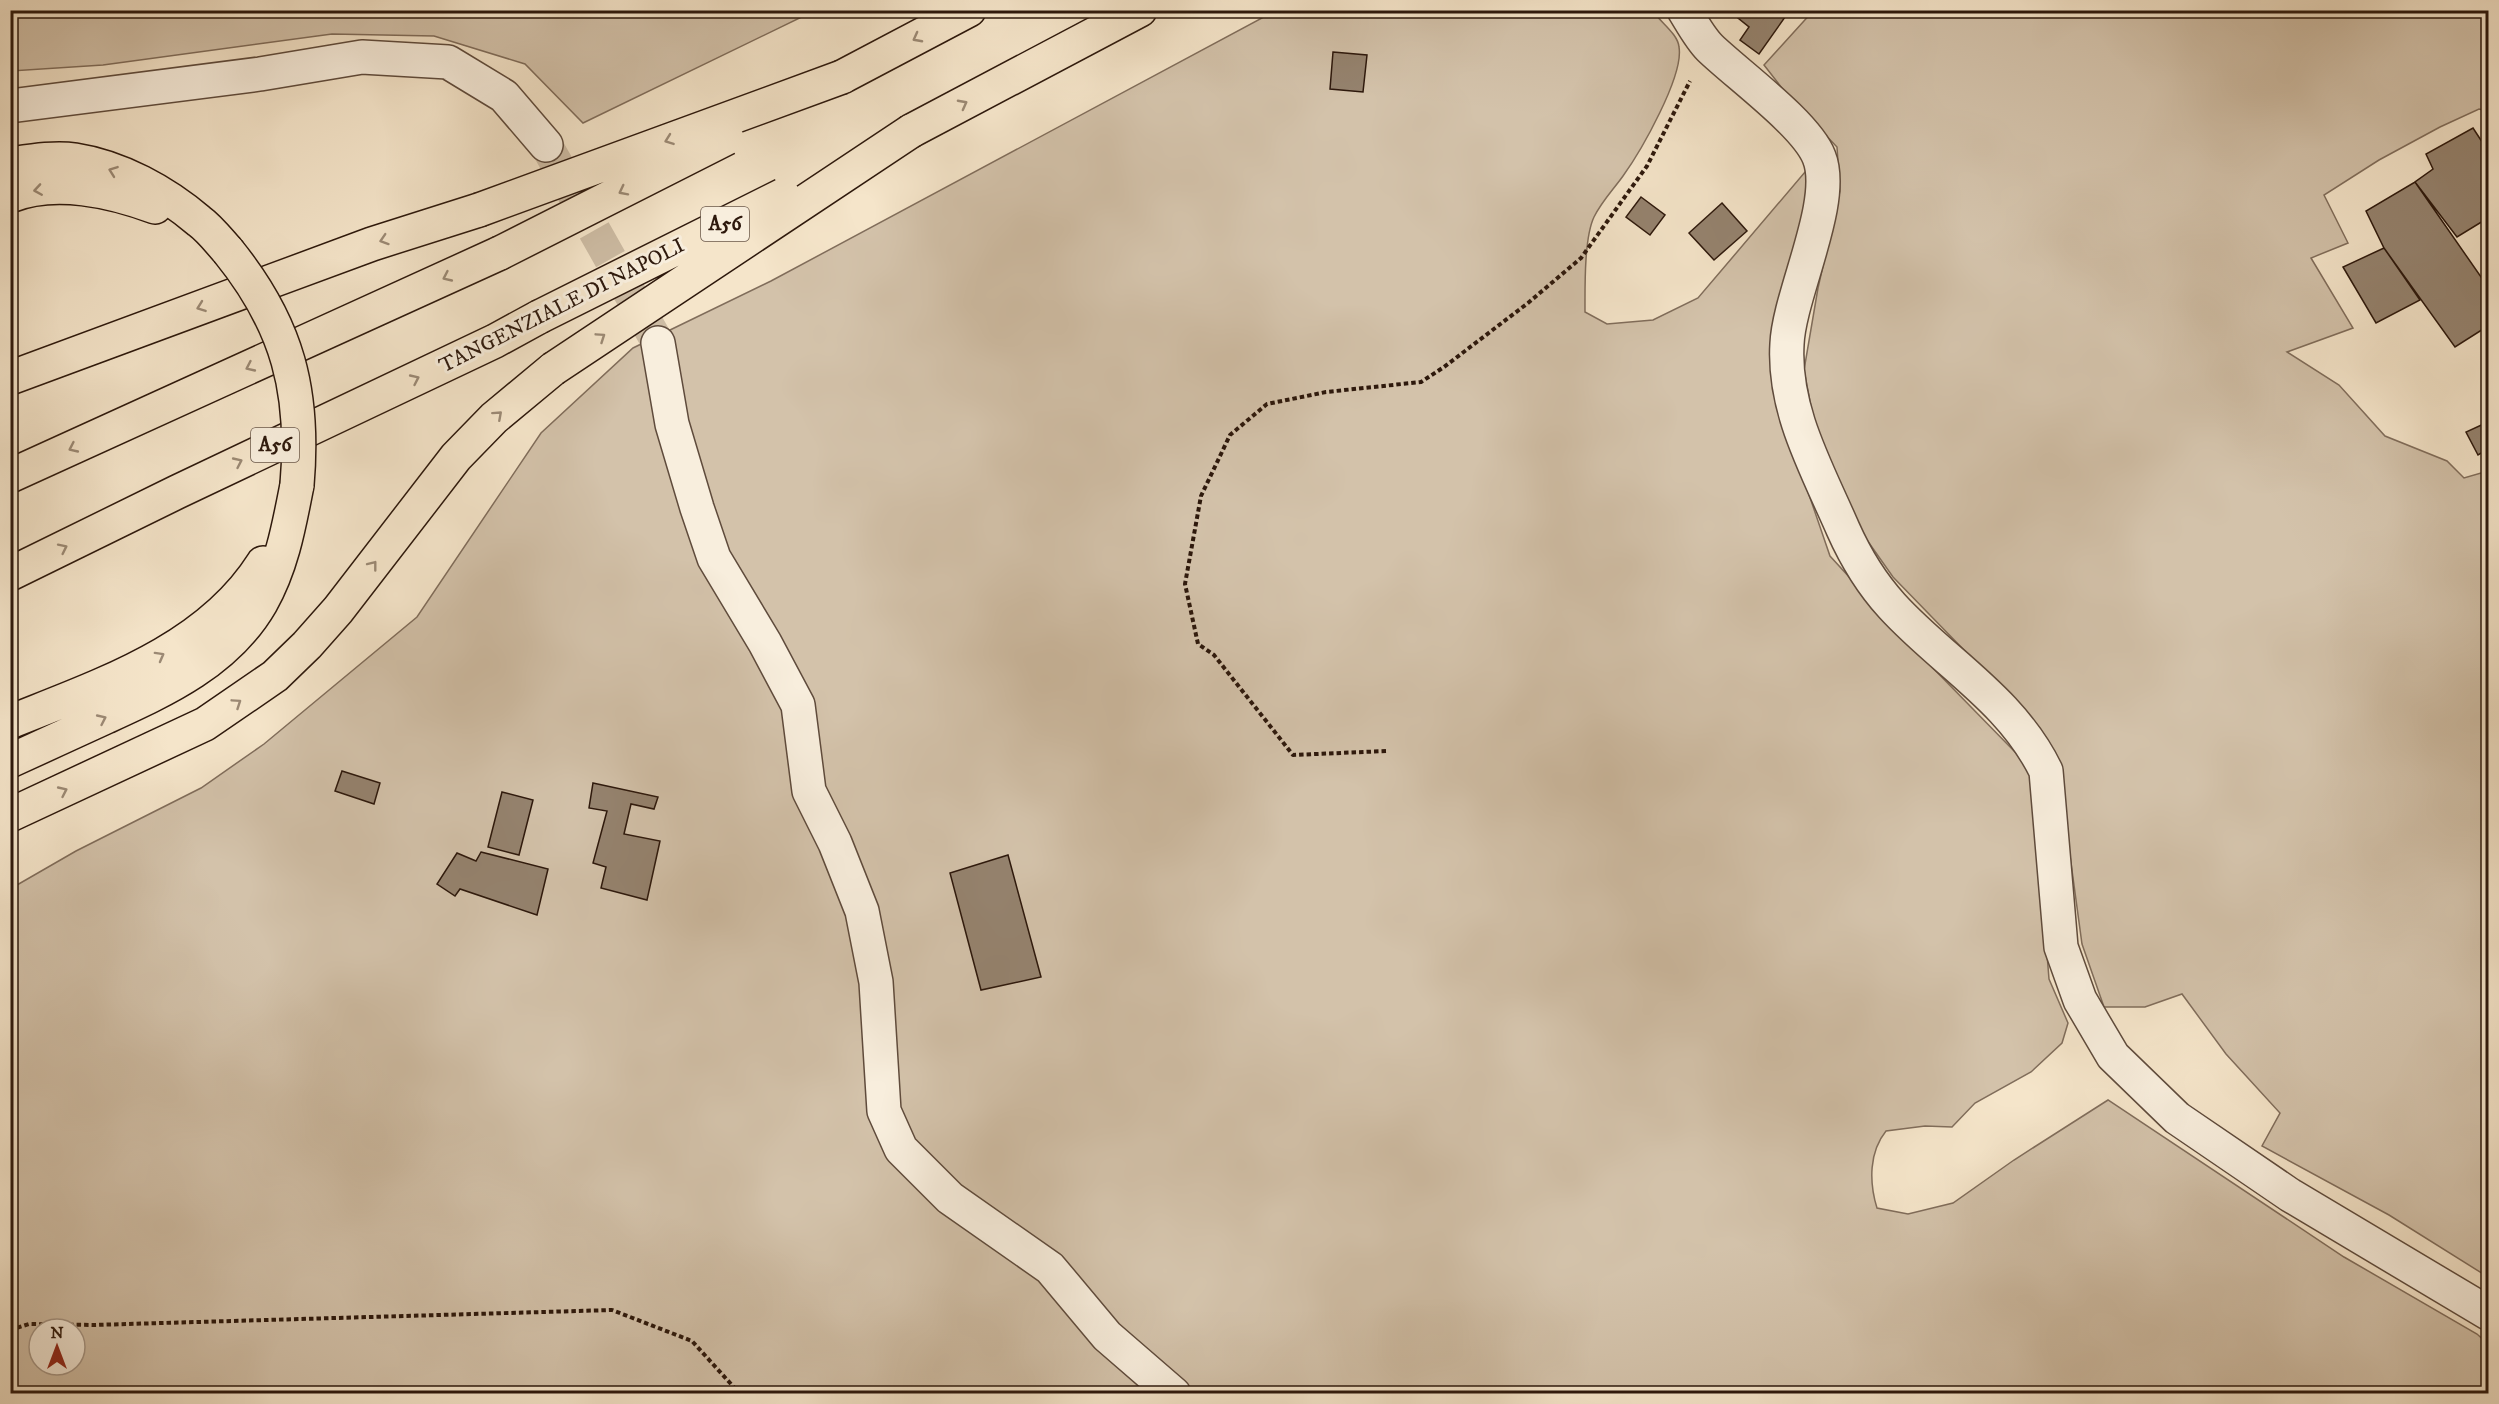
<svg xmlns="http://www.w3.org/2000/svg" width="2499" height="1404" font-family="'IM FELL DW Pica',serif">
	<rect width="100%" height="100%" fill="#f5e5ca"/>
	<filter id="stains"><feTurbulence type="fractalNoise" baseFrequency=".00333" numOctaves="4"/><feColorMatrix values="0 0 0 0 .2 0 0 0 0 .09 0 0 0 0 .02 0 0 0 .5 -.17"/></filter>
	<radialGradient id="worn" r=".72"><stop offset=".6" stop-color="#630" stop-opacity="0"/><stop offset="1" stop-color="#630" stop-opacity=".3"/></radialGradient>
	<path fill="#d3c2aa" stroke="#806d5b" stroke-width="1.5" fill-rule="evenodd" d="M11,10H814V11L583,123L525,64L434,36L332,34L103,65L11,71Z
		M1275,11H1653C1660,22 1678,34 1679,47C1684,76 1641,151 1623,176C1613,190 1602,201 1594,217C1584,238 1585,288 1585,312L1607,324L1653,320L1698,298L1805,172L1813,179L1780,410L1830,556L1927,662L2016,753L2033,776L2049,979L2068,1023L2062,1043L2031,1072L1975,1103L1952,1127L1925,1126L1886,1131C1869,1152 1869,1182 1877,1208L1908,1214L1953,1203L2014,1160L2108,1100L2344,1257L2477,1334L2488,1344V1393H11L10,889L76,851L201,788L264,744L417,617L541,433L633,348L771,281ZM39,1329H75V1365H39Z
		M1813,11H2488V111L2479,109L2440,127L2379,160L2324,195L2348,243L2311,258L2353,328L2287,352L2339,385L2385,436L2447,461L2464,478L2488,471V1277L2389,1215L2262,1146L2280,1113L2226,1054L2182,994L2145,1007H2104L2082,944L2058,767L1999,686L1893,577L1862,533L1816,433L1804,370L1818,288L1840,191L1837,147L1785,92L1764,65Z"/>
	<path fill="#95836f" stroke="#2d180c" stroke-width="1.5" d="M1728,10H1790L1759,54L1740,40L1749,27Z
		M1333,52L1367,55L1363,92L1330,89Z
		M2473,128L2488,151V218L2457,237L2415,182L2433,169L2426,154Z
		M2415,182L2488,287V326L2455,347L2384,248L2366,211Z
		M1641,197L1665,215L1650,235L1626,217Z
		M1722,203L1747,231L1714,260L1689,233Z
		M2384,248L2420,300L2376,323L2343,267Z
		M2488,422V449L2478,455L2466,432Z
		M342,771L380,783L374,804L335,791Z
		M593,783L658,797L654,809L631,804L624,834L660,841L647,900L601,888L606,867L593,863L607,811L589,808Z
		M502,792L533,800L519,855L488,847Z
		M481,852L548,869L537,915L460,889L455,896L437,884L457,853L476,861Z
		M1008,855L1041,977L981,990L950,873Z"/>
	<g fill="none" stroke-linecap="round" stroke-linejoin="round">
		<path stroke="#cdbca4" stroke-width="33" stroke-dasharray="33 16" stroke-linecap="butt" d="M546,145L658,343"/>
		<g stroke="#5f4b3c" stroke-width="36">
			<path id="minor" d="M1684,10C1692,23 1700,38 1710,48C1738,75 1806,124 1819,157C1837,201 1789,295 1787,344C1783,410 1817,469 1843,529C1855,556 1872,584 1892,606C1943,662 2011,699 2046,771L2061,947L2080,1000L2113,1056L2177,1118L2290,1195L2488,1313
				M10,106L260,74L362,57L448,62L504,96L546,145
				M658,343L672,424L697,508L714,558L765,643L798,705L809,791L835,843L862,911L876,982L884,1111L901,1149L950,1198L1050,1268L1107,1336L1174,1394"/>
		</g>
		<g stroke="#2d180c" stroke-width="36">
			<path id="motorway" d="M842,77L969,10
				M911,131L1140,10
				M10,164C31,161 55,157 75,160C120,167 165,192 199,221C210,229 219,241 228,251
				M10,196C55,178 112,191 155,207
				M10,378L372,244L479,210
				M10,476L500,253
				M10,574L177,492L495,341L539,317
				M10,722C102,685 208,650 263,563
				M10,761C42,746 74,732 106,717C165,690 227,662 261,603C282,566 289,526 297,485
				M10,815L205,724L275,676L307,645L338,610L456,457L494,418L553,369"/>
		</g>
		<path stroke="#2d180c" stroke-width="4" stroke-dasharray="4.5 3" stroke-linecap="butt" d="M1386,751L1293,755L1214,655L1198,644L1185,584L1201,496L1230,435L1267,404L1326,392L1421,382L1444,367L1528,303L1581,258L1647,166L1690,81
			M10,1330L29,1324L93,1325L612,1310L692,1341L740,1394"/>
		<use href="#minor" stroke="#f8eedd" stroke-width="33"/>
		<use href="#motorway" stroke="#f5e5ca" stroke-width="33"/>
		<g stroke="#2d180c" stroke-width="36" stroke-linecap="butt">
			<path id="motorway-bridge" d="M479,210L842,77
				M228,251C288,325 305,392 297,485
				M500,253L727,138
				M539,317L783,195
				M553,369L911,131"/>
		</g>
		<use href="#motorway-bridge" stroke="#f5e5ca" stroke-width="33"/>
	</g>
	<defs><path id="oneway-chevron" d="M-2-3.5L2.5 0L-2 3.5" fill="none" stroke-width="1.6" stroke-linecap="round" stroke-linejoin="round" transform="scale(1.5)"/></defs>
	<g stroke="#9b8974">
		<use href="#oneway-chevron" transform="translate(917 38) rotate(152)"/>
		<use href="#oneway-chevron" transform="translate(963 104) rotate(-28)"/>
		<use href="#oneway-chevron" transform="translate(669 140) rotate(160)"/>
		<use href="#oneway-chevron" transform="translate(113 171) rotate(-160)"/>
		<use href="#oneway-chevron" transform="translate(38 190) rotate(171)"/>
		<use href="#oneway-chevron" transform="translate(623 191) rotate(153)"/>
		<use href="#oneway-chevron" transform="translate(384 240) rotate(162)"/>
		<use href="#oneway-chevron" transform="translate(447 277) rotate(155)"/>
		<use href="#oneway-chevron" transform="translate(201 307) rotate(160)"/>
		<use href="#oneway-chevron" transform="translate(601 337) rotate(-34)"/>
		<use href="#oneway-chevron" transform="translate(250 367) rotate(155)"/>
		<use href="#oneway-chevron" transform="translate(415 379) rotate(-25)"/>
		<use href="#oneway-chevron" transform="translate(498 415) rotate(-42)"/>
		<use href="#oneway-chevron" transform="translate(73 448) rotate(155)"/>
		<use href="#oneway-chevron" transform="translate(238 462) rotate(-25)"/>
		<use href="#oneway-chevron" transform="translate(63 548) rotate(-26)"/>
		<use href="#oneway-chevron" transform="translate(373 565) rotate(-52)"/>
		<use href="#oneway-chevron" transform="translate(160 656) rotate(-29)"/>
		<use href="#oneway-chevron" transform="translate(237 703) rotate(-34)"/>
		<use href="#oneway-chevron" transform="translate(102 719) rotate(-25)"/>
		<use href="#oneway-chevron" transform="translate(63 791) rotate(-25)"/>
	</g>
	<g text-anchor="middle" dominant-baseline="central" stroke-width="6" stroke-linejoin="round" paint-order="stroke">
		<g fill="#f8eedd" stroke="#6a584b" stroke-width="1.5">
			<rect x="701" y="207" width="48" height="34" rx="4.5"/>
			<rect x="251" y="428" width="48" height="34" rx="4.5"/>
		</g>
		<g font-size="20" font-weight="bold" fill="#2d180c">
			<text x="725" y="224">A56</text>
			<text x="275" y="445">A56</text>
		</g>
		<g font-size="21" fill="#2d180c" stroke="#f8eedd">
			<text transform="translate(562 306) rotate(-27)">TANGENZIALE DI NAPOLI</text>
		</g>
	</g>
	<rect width="2499" height="1404" fill="none" stroke="#f5e5ca" stroke-width="36"/>
	<rect x="12" y="12" width="2475" height="1380" fill="none" stroke="#2d180c" stroke-width="3"/>
	<rect x="18" y="18" width="2463" height="1368" fill="none" stroke="#2d180c" stroke-width="1.5"/>
	<g transform="translate(57 1347)"><circle r="28" fill="#f8eedd" stroke="#a79889" stroke-width="1.5"/>
	<path d="M0-4.5L10 22L0 15L-10 22Z" fill="#8f2418"/>
	<text y="-9" font-size="16" font-weight="bold" text-anchor="middle" fill="#2d180c">N</text>
	</g>
	<rect width="100%" height="100%" filter="url(#stains)"/>
	<rect width="100%" height="100%" fill="url(#worn)"/>
</svg>
